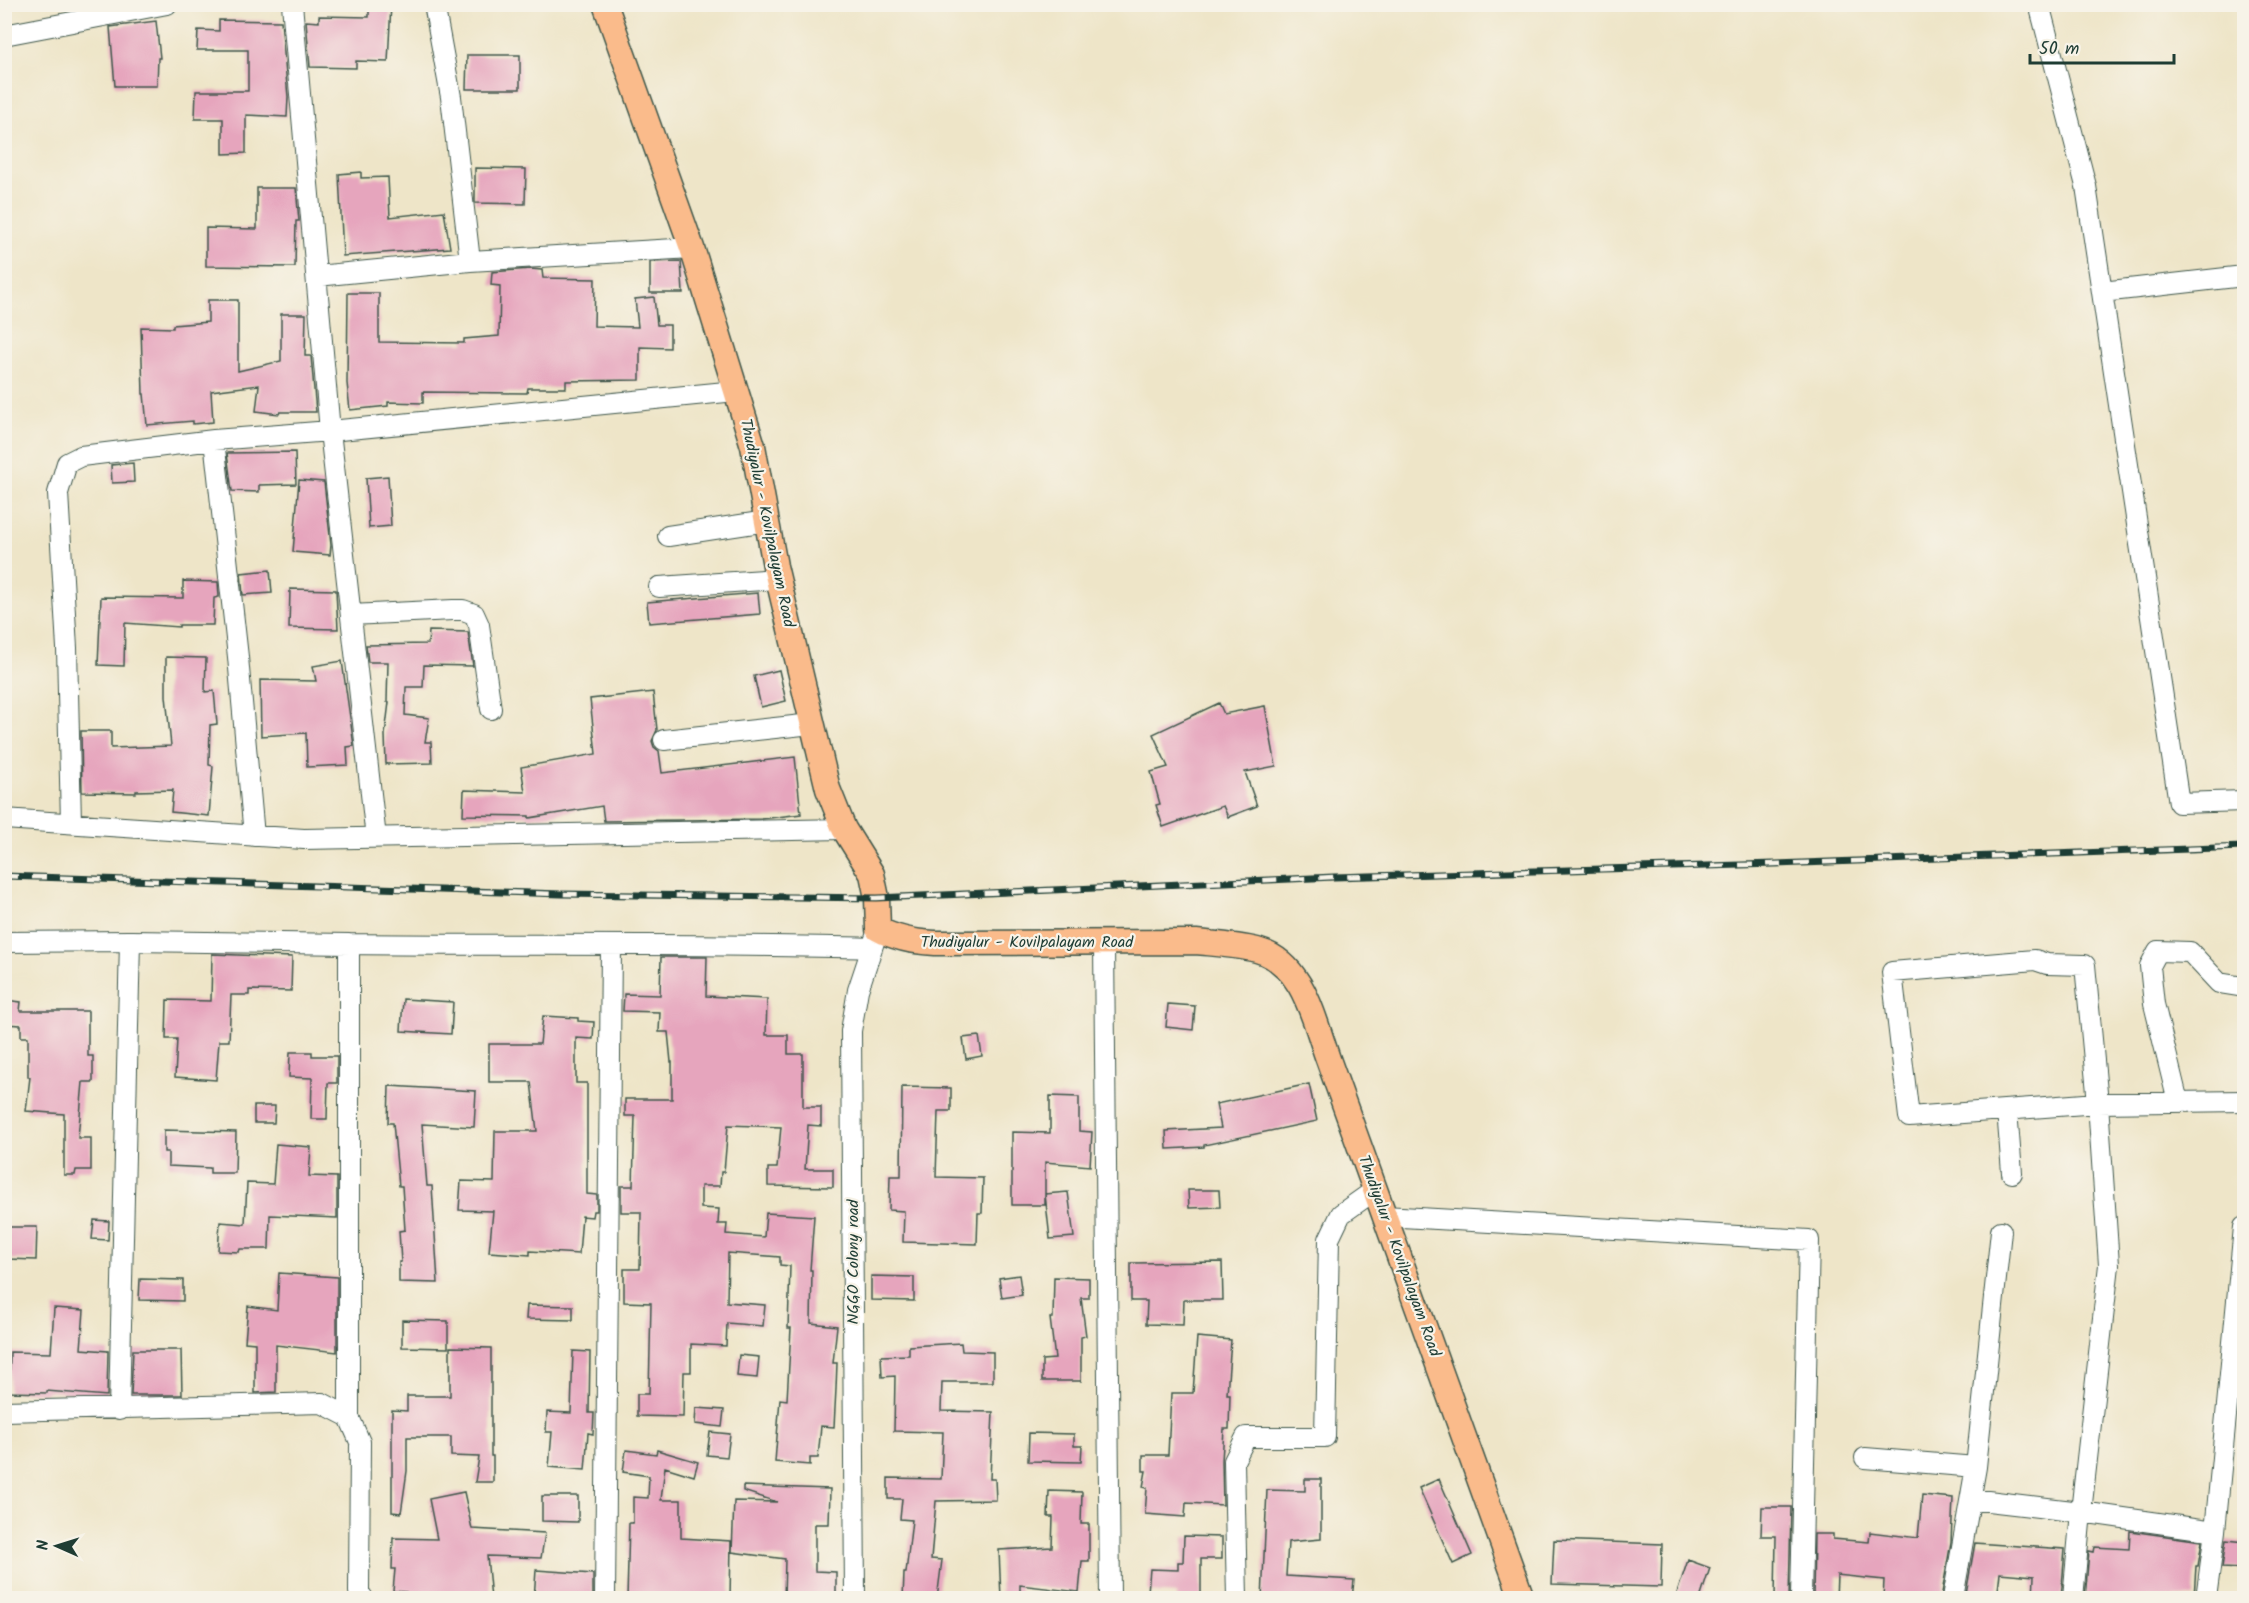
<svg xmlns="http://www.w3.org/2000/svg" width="2249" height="1603" font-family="Kalam,sans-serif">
	<rect width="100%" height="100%" fill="#f7f3e8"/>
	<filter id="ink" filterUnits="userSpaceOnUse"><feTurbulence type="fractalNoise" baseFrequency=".0167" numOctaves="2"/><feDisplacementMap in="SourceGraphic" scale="12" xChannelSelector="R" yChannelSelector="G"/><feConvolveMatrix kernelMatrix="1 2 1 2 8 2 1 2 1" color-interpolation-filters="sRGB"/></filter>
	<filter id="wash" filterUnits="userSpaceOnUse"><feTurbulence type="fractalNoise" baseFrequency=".008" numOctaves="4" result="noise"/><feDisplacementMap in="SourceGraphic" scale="24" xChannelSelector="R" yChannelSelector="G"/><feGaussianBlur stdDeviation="1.35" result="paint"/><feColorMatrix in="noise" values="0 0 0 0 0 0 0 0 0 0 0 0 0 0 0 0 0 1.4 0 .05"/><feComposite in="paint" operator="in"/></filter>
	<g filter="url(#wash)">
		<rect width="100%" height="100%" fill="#eee5c8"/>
		<g id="blocks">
			<path fill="#e6a5bd" d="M369,4H391L388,62L356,61V68L310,67L306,21L319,22V16L369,17Z
				M219,20L281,21L288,97L287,117L246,115V153L223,154V119H195L196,91H248V50H197L198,30L219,31Z
				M156,21L160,58H158L157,86H115L110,27Z
				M467,55H520V89H466Z
				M475,168L526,169L525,204L475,203Z
				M361,172V178L388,177L390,217L444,211L450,248L343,256L339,174Z
				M257,188H296L299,221H296L295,267L206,266V228L257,229Z
				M681,261L683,293H650V262Z
				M531,269L542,270L543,278L595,279L594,326L638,327L635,299L654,297L657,325H670V348L640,347V380L566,381V388H528L527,393L423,392V403L388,402V406L350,410L347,383L348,293H379V342L464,343V339L499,336L500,286L491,285L492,272Z
				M208,300H238V371L281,361V314H306L305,356H311L316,412H280L279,414L256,411L259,385L211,391L213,422L193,424V421L147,425L144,394H143L141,327L173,328V325L208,322Z
				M295,452L296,484L259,485V492L232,491L227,453Z
				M133,463L134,482L112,483L111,465Z
				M388,476L391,526L369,528L366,478Z
				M299,480L324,482L331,545L330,555L293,552Z
				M270,570L272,593L243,595L241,573Z
				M183,581L218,582L219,597L214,598L213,625H179V627L125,623L124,666L98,665L101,597L183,598Z
				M290,589L336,590L338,629L289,628Z
				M758,593L760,614L649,623L647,602Z
				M429,631L468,632L473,666L424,665L423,687H406L405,715L429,718L425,742H431L432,763L386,764L385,735L389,702H387L388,662H368L366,645L428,644Z
				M166,657L206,658L205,692L214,691L217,724L210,725L209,765L213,766L209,816L171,812L173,790L136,791V793L82,792L81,731H111V748L171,746L166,696Z
				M342,661L354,746L347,747L348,765L307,767L306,733L261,736L260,680L316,681L313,666Z
				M779,670L786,701L761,707L754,676Z
				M653,692L657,730L652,741L654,747L659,751L662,773L795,757L801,814L761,819L604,821L602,806L529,818V816L463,815L464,790L525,792L521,767L596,754L590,699Z
				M1219,703L1224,714L1265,706L1276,766L1245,772L1257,806L1228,817L1223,806L1163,827L1156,805L1160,804L1151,772L1168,767L1153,734Z
				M212,954L292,957L291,991L249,990V995H231L229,1041H219L216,1080L175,1077L177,1039H166L167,1000L211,1001Z
				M661,957H707L706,996L767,999L766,1035H788V1054H803V1107H821V1126L808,1125L805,1169H833V1187L768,1186V1168H777L781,1127L728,1125L724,1172H721L720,1186H701V1208L719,1209L718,1224H727L726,1234L764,1237L766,1213L814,1216L810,1270H812L811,1323L837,1326L833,1363H837L836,1389L834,1427L821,1426L818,1458H810V1465L775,1462L780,1399L787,1400L791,1328H788L790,1266L780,1265V1257L728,1253L727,1302L765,1305L763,1326L727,1323L726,1346L691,1344V1372H684L683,1417L637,1416V1394H649L651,1303L624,1302V1269H640L641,1212H621V1186H633L635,1116H625V1099H672V1062H671L668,1032H659L660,1012L623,1011L624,994L660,995Z
				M403,999L453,1002L451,1034L401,1031Z
				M4,1000L21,1002L20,1011H88V1056H93V1082H83L78,1138H91V1170H76L75,1175H64V1114L26,1111L30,1077H28V1037H21V1025L4,1024Z
				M1168,1004L1195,1006L1193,1030L1166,1027Z
				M543,1016L578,1018V1021L594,1022L593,1039L576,1038V1083H587V1194L597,1195V1211H593L592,1217L582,1216L579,1254L530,1251V1255L489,1252L493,1211L459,1210L461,1181L494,1182L495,1131H537L531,1082H489V1044H540Z
				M979,1036L982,1056L966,1059L963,1038Z
				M290,1052H312V1056H337V1083H328L327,1119H311L312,1078L289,1077Z
				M1309,1084L1317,1121L1204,1145V1147L1167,1149L1166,1131L1221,1128L1216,1104Z
				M389,1086L476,1091L474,1127L422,1124L427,1186H432L438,1283L399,1282V1262H401L399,1231L405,1230L402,1186H399L393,1123H388Z
				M902,1087L951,1088V1111H938L936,1177L983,1178L982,1213H978L977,1244L903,1242L904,1211L889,1210L890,1176H901Z
				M1050,1096L1079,1097V1131L1092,1132L1090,1166L1045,1162V1205H1012V1132L1050,1133Z
				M254,1106H275L274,1123H254Z
				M164,1130L236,1132L235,1173H210V1168L168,1166V1152H164Z
				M276,1144L311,1147L309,1176L337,1177V1218L270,1215L269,1249H240L239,1252L218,1251L220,1222L245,1224L247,1183L273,1184Z
				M1188,1190H1219L1220,1207L1189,1208Z
				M1068,1192L1074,1237L1050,1239L1045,1194Z
				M94,1220L109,1221L108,1240L92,1239Z
				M8,1227H37L36,1260L8,1259Z
				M1222,1262L1223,1300H1184L1183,1325L1146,1324L1147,1301H1131V1263Z
				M279,1273L337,1277V1352L276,1345V1392L255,1393V1343L245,1342L248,1306L277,1310Z
				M1019,1275L1022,1295L1002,1298L999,1278Z
				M871,1276L914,1277V1301L871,1300Z
				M1054,1277L1089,1278V1298H1081L1086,1336L1081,1337V1381H1042V1360L1055,1359L1050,1318H1053Z
				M140,1279L183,1280V1301L139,1300Z
				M527,1305L573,1306V1320L526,1319Z
				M54,1308L84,1310L81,1349L108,1351L107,1396L47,1391V1393L9,1392L10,1352L51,1353Z
				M402,1320L448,1321V1348L402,1347Z
				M1197,1337L1231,1340L1227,1394H1230L1229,1429H1224L1222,1461L1223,1505L1186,1503L1185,1517L1145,1514L1147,1488L1143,1487L1146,1471H1143V1455H1168L1171,1393H1193Z
				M961,1343L962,1351L993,1352V1382H942L941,1411L993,1412L990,1479H995L996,1500L936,1501L931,1559L942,1560L937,1599H903L904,1573H906L912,1520L900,1519L902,1499H888V1478L941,1479L943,1432L894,1431L895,1376L882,1377L881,1356L909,1355V1346Z
				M450,1347L491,1348V1456H493V1482H475L479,1457L451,1456V1437H407V1471L401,1513L392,1512V1410L407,1411V1396H450Z
				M133,1350H181L182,1395H131Z
				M573,1351L590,1352L589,1413H594L593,1434L588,1433L585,1470L549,1467L552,1432H546L547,1412L571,1413Z
				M739,1355L759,1357L757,1378L737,1376Z
				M696,1408L724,1410L722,1427L695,1424Z
				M710,1432L730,1434L727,1457L707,1455Z
				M1029,1433L1074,1434V1446H1082L1081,1462L1028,1461Z
				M626,1450L656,1454L657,1450L698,1462L694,1476L665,1467L661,1500H681V1538L731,1541L730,1599H627L629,1523H633V1497L648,1498L649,1476L623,1472Z
				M1305,1479H1321V1539L1288,1542L1286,1576L1354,1580L1352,1599H1262L1267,1490L1305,1491Z
				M1439,1479L1472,1555L1453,1564L1419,1488Z
				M743,1486L830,1489L829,1524H815V1571L836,1572V1599H784L785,1559L732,1552L734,1501L777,1502L743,1491Z
				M1049,1491L1082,1492L1081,1524H1089V1561H1082L1079,1592L1020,1585V1599H1001L999,1550L1052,1547L1053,1517H1048Z
				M464,1492L472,1529L545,1533L541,1558L487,1556L491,1599H406V1592L393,1591L395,1569H392L393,1538L437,1539L429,1499Z
				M1922,1495L1953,1498L1951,1542L1941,1599H1883L1884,1580L1837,1575L1836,1599H1813L1814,1534H1833V1539L1869,1542L1870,1532L1918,1538Z
				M542,1496H578V1522L542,1521Z
				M1762,1507H1791L1789,1599H1775L1776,1536H1761Z
				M2130,1531L2202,1541L2198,1566H2196L2194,1597L2085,1599L2089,1551L2094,1552L2095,1547L2129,1549Z
				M1184,1536L1222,1537V1559H1201V1599H1177V1594L1148,1592L1150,1569L1178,1570V1562H1183Z
				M1554,1540L1662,1544L1661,1587L1552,1584Z
				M2226,1540L2244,1542V1569L2222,1568Z
				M1975,1543L2065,1549L2061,1599H2033L2034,1576L2000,1573L1997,1599H1965Z
				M1688,1560L1710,1568L1700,1599H1675Z
				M536,1570L593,1574V1599H534Z"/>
		</g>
	</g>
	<g filter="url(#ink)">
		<use href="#blocks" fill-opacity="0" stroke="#3e564a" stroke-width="1.5"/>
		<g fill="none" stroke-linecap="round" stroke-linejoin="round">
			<g stroke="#3e564a" stroke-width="22">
				<path id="minor" d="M292,4L330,431L376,838
					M434,4L451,97L470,261
					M2039,4L2086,186L2179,803L2244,801
					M4,35L167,4
					M317,276L470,261L692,248
					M2102,292L2244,276
					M214,440L238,657L254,836
					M668,536L767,521
					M659,587L778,579
					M351,615L453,610H463L474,614L479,625L491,709
					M664,740L812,724
					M4,819L304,839L844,829
					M71,823L67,648L58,493L67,463L81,456L214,440L330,431L736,391
					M130,941L349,944
					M4,942L130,941L119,1410
					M1104,943L1110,1598
					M2178,1102L2154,1004L2150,966L2158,951L2190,952L2219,983L2244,987
					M2007,1110L2012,1173
					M1384,1216L1809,1240L1801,1598
					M4,1411L322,1403L349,1417L360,1442L359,1592L363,1598
					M349,1417V944C523,946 698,943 872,948
					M1865,1458L1976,1467
					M1971,1499L2081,1512L2215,1531
					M605,1598L611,946
					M855,1598L851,1031L858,990L876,936
					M1237,1598L1234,1461L1246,1437H1325L1329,1239L1341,1214L1375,1190
					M1953,1598L1976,1467L2001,1231
					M2073,1598L2081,1512L2109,1265L2098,1103L2085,965L2047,964L2035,960L1892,972L1909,1117L2098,1103L2244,1101
					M2206,1598L2215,1531L2244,1227"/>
			</g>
			<g stroke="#3e564a" stroke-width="27">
				<path id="major" d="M605,4L692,248L753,446L775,566L828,789L844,829L872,874L877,898L878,929C896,939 914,942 935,943L1196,942C1216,944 1237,945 1257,950C1303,962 1314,1020 1328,1059L1522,1598"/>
			</g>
			<use href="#minor" stroke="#fff" stroke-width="20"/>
			<use href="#major" stroke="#fabb8b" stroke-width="24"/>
			<g stroke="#1f3d34" stroke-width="7">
				<path id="rail" d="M4,876L561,894L877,898L1334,877L1775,864L2244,847"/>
			</g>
			<use href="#rail" stroke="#f7f3e8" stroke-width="4.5" stroke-dasharray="14" stroke-linecap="butt"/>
		</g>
	</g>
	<g text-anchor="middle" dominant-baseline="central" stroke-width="4.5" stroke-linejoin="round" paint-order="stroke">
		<g font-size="16" fill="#1f3d34" stroke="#f7f3e8">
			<text transform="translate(767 523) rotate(78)">Thudiyalur - Kovilpalayam Road</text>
			<text x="1027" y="942">Thudiyalur - Kovilpalayam Road</text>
			<text transform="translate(1399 1256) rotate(70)">Thudiyalur - Kovilpalayam Road</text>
			<text transform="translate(853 1262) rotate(-90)">NGGO Colony road</text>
		</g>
	</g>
	<rect width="2249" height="1603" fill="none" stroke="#f7f3e8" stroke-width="24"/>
	<g transform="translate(57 1546) rotate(273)" stroke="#f7f3e8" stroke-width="4.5" paint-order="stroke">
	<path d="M0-4.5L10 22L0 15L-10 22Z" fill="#1f3d34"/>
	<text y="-9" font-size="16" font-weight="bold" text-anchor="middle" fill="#1f3d34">N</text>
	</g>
	<path d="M2030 54v9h144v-9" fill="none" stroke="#1f3d34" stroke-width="3"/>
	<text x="2039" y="54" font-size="18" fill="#1f3d34" stroke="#f7f3e8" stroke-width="4.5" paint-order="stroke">50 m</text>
</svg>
